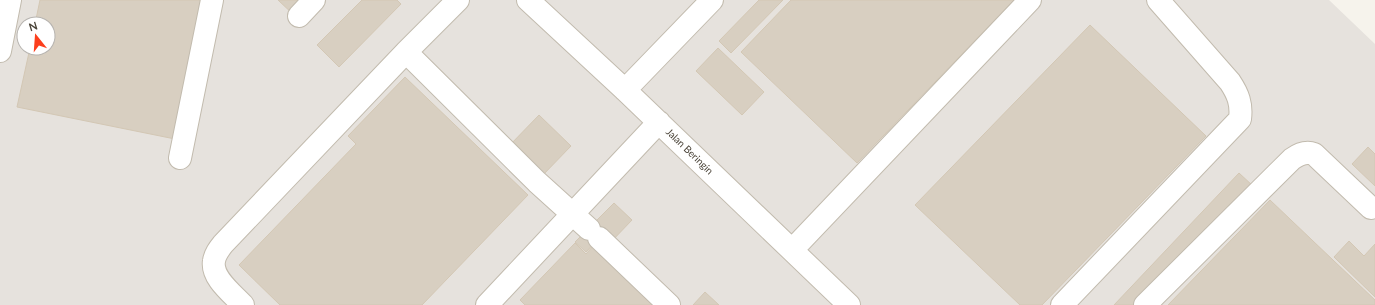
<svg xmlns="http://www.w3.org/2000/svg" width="1375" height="305" font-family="Lato,sans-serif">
	<rect width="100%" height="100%" fill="#f6f3ec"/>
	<path fill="#e6e2dd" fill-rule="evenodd" d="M0,0H1329L1375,44V305H0ZM24,24H48V48H24Z"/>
	<path fill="#d8cfc1" stroke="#d3c7b4" d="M40,0H204L175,139L17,107L30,48H48V24H35Z
		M278,0H310L295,16Z
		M362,0H397L401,4L339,67L317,45Z
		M759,0H783L731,53L719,41Z
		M791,0H1014L857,163L741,52Z
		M1090,25L1206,136L1042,305H1020L915,205Z
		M718,48L764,92L742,115L696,71Z
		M405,77L528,195L422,305H280L239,265L356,144L348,136Z
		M539,115L571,146L541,177L509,146Z
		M1368,147L1375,154V186L1352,164Z
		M1239,173L1253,186L1140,305H1114Z
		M1270,200L1375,300V305H1168Z
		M614,203L632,220L609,244L601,236L586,252L575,242Z
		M1349,241L1364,256L1375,244V297L1334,257Z
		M575,243L586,254L593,246L654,305H525L520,300Z
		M705,292L719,305H693Z"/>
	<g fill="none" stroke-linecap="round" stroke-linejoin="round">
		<g stroke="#c2bbae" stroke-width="24">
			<path id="minor" d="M528,0L625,90L849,305
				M299,16L314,0
				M0,51L10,0
				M406,52L537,182L589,229
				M625,90L712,0
				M180,158L212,0
				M599,238L669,305
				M792,250L1030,0
				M243,305C233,294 211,278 214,261C215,254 219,249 223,244L406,52L458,0
				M487,305L659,122
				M1062,305L1240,119C1242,104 1238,94 1230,82L1158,0
				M1145,305L1292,159C1299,154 1306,151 1314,154L1371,208"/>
		</g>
		<use href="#minor" stroke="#fff" stroke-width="22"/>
	</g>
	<g text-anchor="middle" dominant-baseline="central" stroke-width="3" stroke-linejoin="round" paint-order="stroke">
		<g font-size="10" fill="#4b4439" stroke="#fff">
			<text transform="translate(690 151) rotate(44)">Jalan Beringin</text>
		</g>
	</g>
	<g transform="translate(36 36) rotate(343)"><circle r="19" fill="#ffffff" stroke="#b7b4b0"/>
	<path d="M0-3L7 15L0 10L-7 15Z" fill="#fc3f1d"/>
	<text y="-6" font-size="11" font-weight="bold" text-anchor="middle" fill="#4b4439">N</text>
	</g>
</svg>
